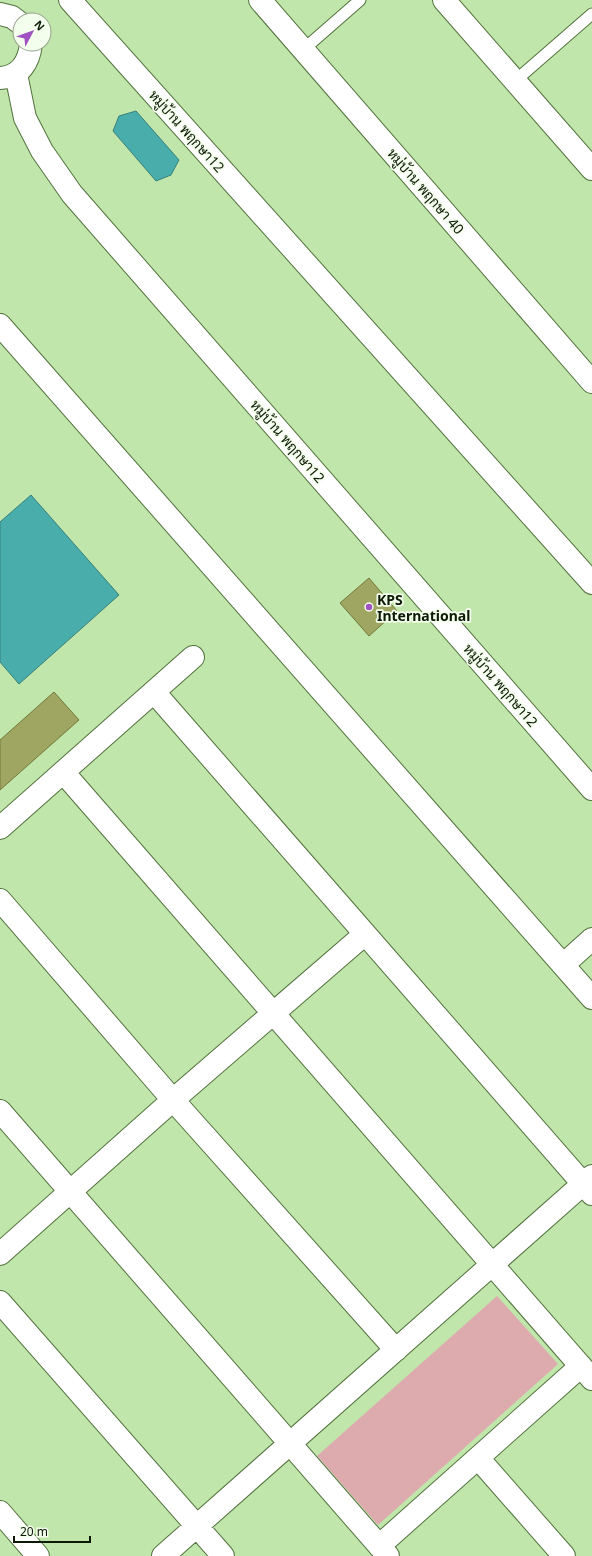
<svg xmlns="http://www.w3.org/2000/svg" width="592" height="1556" font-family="'Noto Sans',Sarabun,sans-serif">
	<rect width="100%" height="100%" fill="#c1e6ac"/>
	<path fill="#ddaaae" d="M497,1296L558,1364L378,1525L317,1456Z"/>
	<path fill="#49adac" stroke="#37817a" d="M136,111L179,160L171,175L156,181L113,131L119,116Z
		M31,495L119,595L19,684L0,662V522Z"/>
	<path fill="#9ea661" stroke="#73793a" d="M369,578L397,611L369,636L340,603Z
		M54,692L79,720L0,790V740Z"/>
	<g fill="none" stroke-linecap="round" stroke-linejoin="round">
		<g stroke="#52723d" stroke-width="13">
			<path id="service" d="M304,49L360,0
				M515,81L592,14"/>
		</g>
		<g stroke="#52723d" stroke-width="24">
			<path id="minor" d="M70,0L592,583
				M260,0L592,382
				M444,0L592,169
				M0,14L12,17L20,23
				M16,74L25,118L42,151L72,194L592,789
				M0,78C20,77 29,62 31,44
				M0,325L592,998
				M154,692L592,1194
				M63,772L592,1379
				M0,828L193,657
				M0,900L173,1100L396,1350
				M563,965L592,939
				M0,1111L388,1556
				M0,1254L173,1100L365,934
				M0,1302L223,1556
				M478,1458L564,1556
				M0,1512L38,1556
				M379,1546L581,1366
				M163,1556L592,1176"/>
		</g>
		<use href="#service" stroke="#fff" stroke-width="11"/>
		<use href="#minor" stroke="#fff" stroke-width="22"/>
	</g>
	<circle fill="#a052c3" stroke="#f3feec" stroke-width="1.5" cx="369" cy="607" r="4"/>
	<g text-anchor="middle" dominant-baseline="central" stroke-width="3.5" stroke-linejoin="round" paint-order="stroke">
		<g font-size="14" fill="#0c1904" stroke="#f3feec">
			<text transform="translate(187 131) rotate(48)">หมู่บ้าน พฤกษา12</text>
			<text transform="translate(426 191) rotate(49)">หมู่บ้าน พฤกษา 40</text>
			<text transform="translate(288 441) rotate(49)">หมู่บ้าน พฤกษา12</text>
			<text transform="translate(501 685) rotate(49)">หมู่บ้าน พฤกษา12</text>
		</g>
		<g font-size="14" font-weight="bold" fill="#0c1904" stroke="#f3feec" text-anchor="start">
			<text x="377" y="599">KPS<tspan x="377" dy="16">International</tspan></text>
		</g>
	</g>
	<g transform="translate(32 32) rotate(49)"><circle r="19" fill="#f3feec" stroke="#97a28f"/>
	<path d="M0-3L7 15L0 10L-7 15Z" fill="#a052c3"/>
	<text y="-6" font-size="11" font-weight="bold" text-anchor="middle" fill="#0c1904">N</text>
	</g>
	<path d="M14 1536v6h76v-6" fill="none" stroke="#0c1904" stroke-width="2"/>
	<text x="20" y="1536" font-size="12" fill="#0c1904" stroke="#f3feec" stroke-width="3" paint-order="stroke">20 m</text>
</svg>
